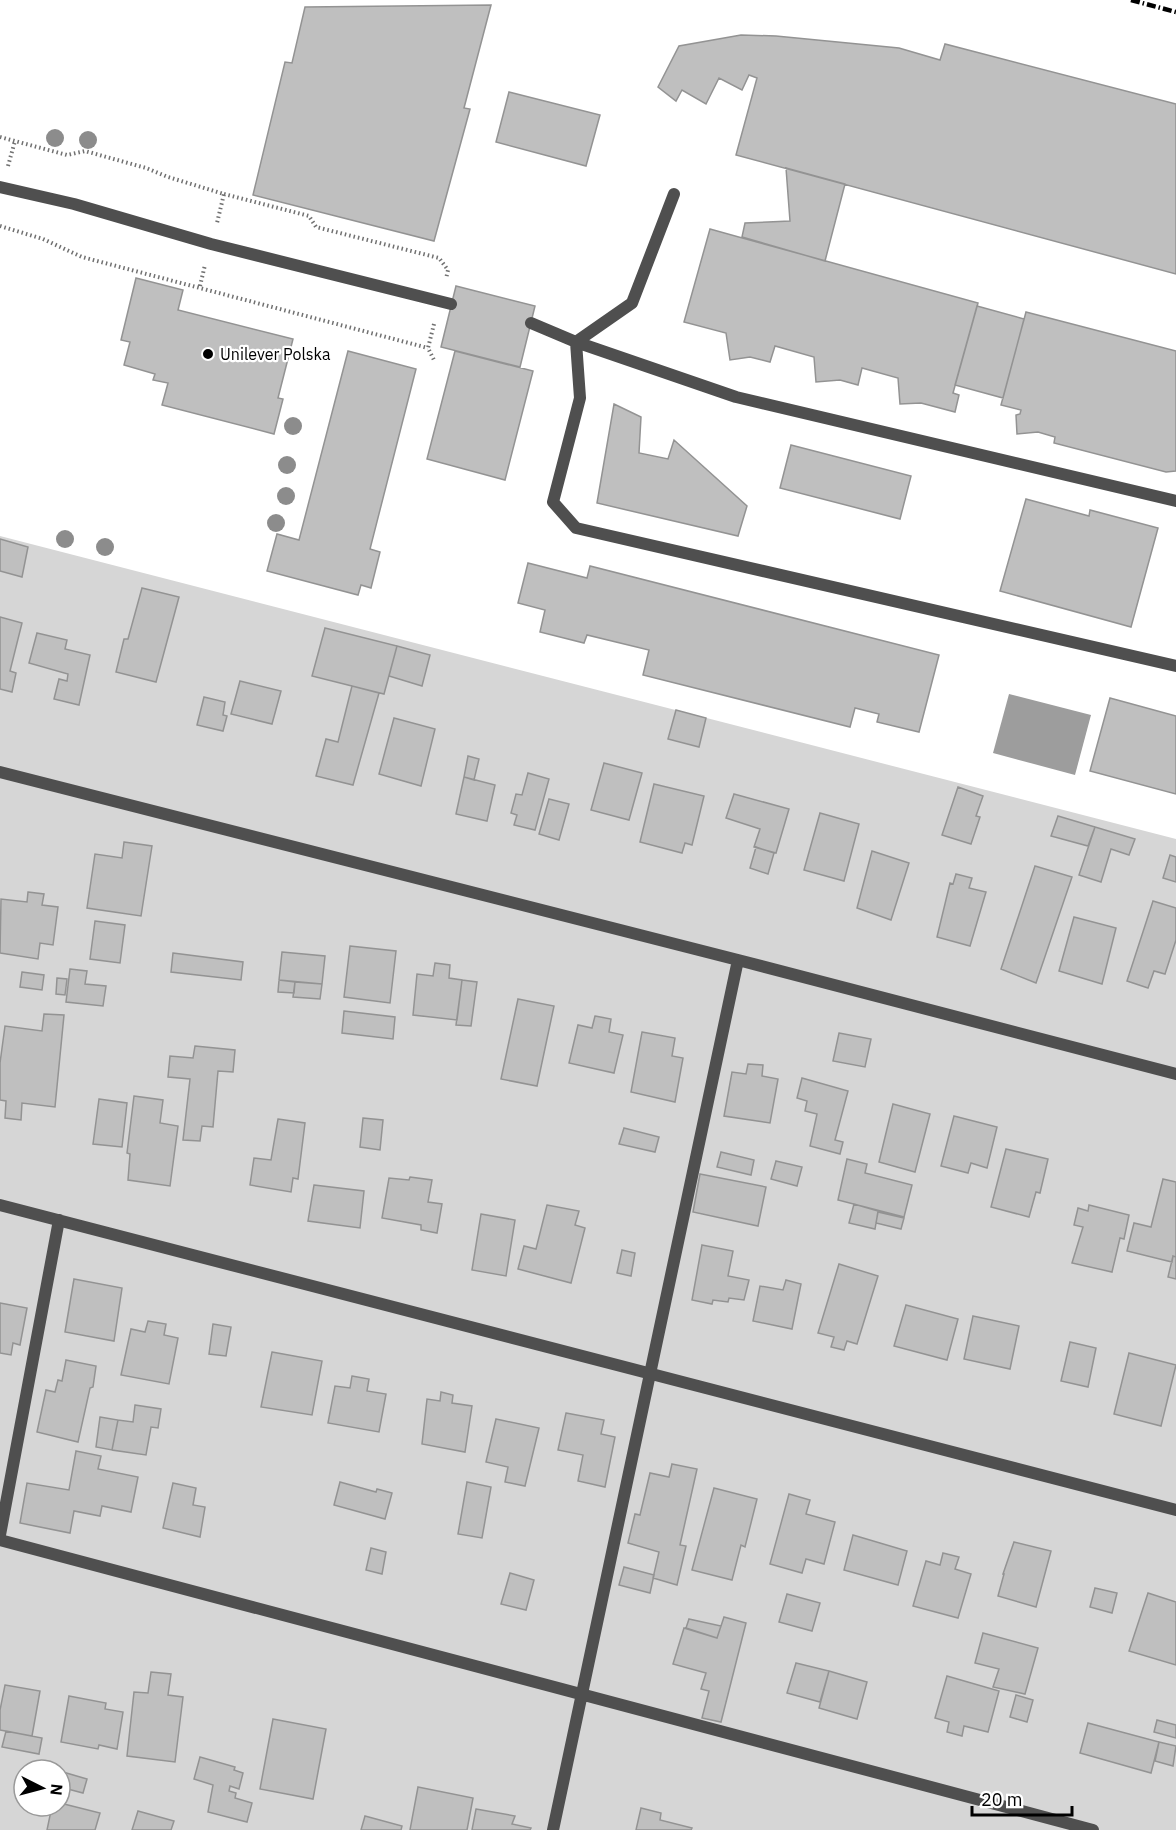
<svg xmlns="http://www.w3.org/2000/svg" width="1176" height="1830" font-family="'IBM Plex Sans',sans-serif">
	<rect width="100%" height="100%" fill="#fff"/>
	<path fill="#d6d6d6" fill-rule="evenodd" d="M0,536L1176,839V1830H0ZM24,1770H60V1806H24Z"/>
	<path fill="#9d9d9d" d="M1009,694L1091,715L1075,775L993,753Z"/>
	<path fill="#bfbfbf" stroke="#939393" stroke-width="1.5" d="M491,5L464,108L470,109L434,241L253,195L285,62L292,63L305,7Z
		M741,35L776,36L899,48L940,60L945,44L1176,104V274L736,155L757,78L749,75L742,90L719,78L706,104L682,90L676,101L658,87L679,46Z
		M509,92L600,115L586,166L496,142Z
		M786,168L845,184L825,261L742,237L745,223L790,221Z
		M710,229L978,303L953,393L959,395L955,412L921,403L900,404L898,378L862,368L858,385L840,380L816,382L814,357L775,346L770,362L750,357L730,360L726,333L684,322Z
		M136,278L183,290L178,310L293,339L278,398L283,399L274,434L162,405L168,383L153,380L155,374L124,365L130,342L121,340Z
		M456,286L535,306L520,367L441,347Z
		M977,306L1024,319L1003,398L955,385Z
		M1026,312L1176,351V471L1166,472L1054,443L1055,437L1038,432L1017,434L1016,415L1020,414L1021,410L1001,405Z
		M348,351L416,369L370,549L380,552L371,588L361,585L358,595L267,571L277,534L299,540Z
		M455,351L533,371L505,480L427,459Z
		M614,404L641,417L639,453L668,459L674,440L747,506L738,536L597,503Z
		M791,445L911,476L900,519L780,488Z
		M1026,499L1089,516L1090,510L1158,528L1131,627L1000,591Z
		M0,539L28,547L22,577L0,571Z
		M528,563L587,578L590,566L939,655L919,732L877,722L879,714L855,708L850,727L643,675L649,650L587,635L584,643L540,632L545,610L518,603Z
		M142,588L179,597L156,682L116,672L124,639H128Z
		M0,617L22,623L10,671L16,673L12,692L0,689Z
		M325,628L397,646L384,694L312,676Z
		M37,633L67,640L65,649L90,655L79,705L54,699L59,679L67,681L68,674L29,663Z
		M397,646L430,655L422,686L389,676Z
		M240,681L281,691L272,724L231,714Z
		M352,686L379,693L353,785L316,776L326,739L338,742Z
		M204,697L225,702L223,715L227,716L223,731L197,725Z
		M1110,698L1176,716V794L1090,771Z
		M676,710L706,718L699,747L668,739Z
		M394,718L435,729L421,786L379,774Z
		M468,756L479,759L474,780L464,777Z
		M604,763L642,773L629,820L591,810Z
		M528,773L549,779L535,830L514,825L517,815L511,813L516,794L522,795Z
		M464,777L495,785L487,821L456,814Z
		M654,784L704,796L692,845L685,843L682,853L640,842Z
		M958,787L983,796L976,816L980,817L971,844L942,835Z
		M734,794L789,809L776,853L754,847L760,829L726,818Z
		M549,799L569,804L559,840L539,834Z
		M820,813L859,824L844,881L804,870Z
		M1058,816L1095,827L1088,846L1051,836Z
		M1095,827L1135,839L1129,855L1111,849L1101,882L1079,875Z
		M124,842L152,846L141,916L87,908L95,854L122,858Z
		M756,847L774,853L768,874L750,868Z
		M872,851L909,863L891,920L857,908Z
		M1170,855L1176,857V882L1163,878Z
		M1035,866L1072,877L1036,983L1001,969Z
		M956,874L972,878L969,888L986,892L970,946L937,937L950,883L953,884Z
		M28,892L44,894L42,905L58,907L53,945L40,943L38,959L0,953L1,899L27,902Z
		M1153,901L1176,908V940L1165,974L1154,971L1148,988L1127,981Z
		M1074,917L1116,928L1102,984L1059,971Z
		M95,921L125,925L120,963L90,959Z
		M350,946L396,951L390,1003L344,997Z
		M282,952L325,956L322,984L279,980Z
		M173,953L243,962L241,980L171,972Z
		M435,963L450,965L449,978L462,980L457,1020L413,1015L417,974L433,976Z
		M70,969L87,971L85,984L106,986L103,1006L66,1002Z
		M22,972L44,975L42,990L20,987Z
		M57,978L67,979L65,995L56,994Z
		M279,980L295,982L294,993L278,992Z
		M462,980L477,982L471,1026L456,1025Z
		M295,982L322,984L320,999L293,997Z
		M518,999L554,1006L537,1086L501,1079Z
		M344,1011L395,1017L393,1039L342,1033Z
		M44,1014L64,1015L55,1107L22,1103L21,1120L5,1118L6,1101L0,1100V1063L5,1026L42,1031Z
		M595,1016L611,1019L609,1032L623,1035L614,1073L569,1063L578,1025L592,1028Z
		M642,1032L675,1038L672,1056L683,1058L675,1102L631,1092Z
		M839,1033L871,1039L865,1067L833,1061Z
		M195,1046L235,1050L233,1072L218,1071L213,1127L202,1126L200,1141L183,1140L190,1079L168,1077L170,1056L193,1058Z
		M748,1064L763,1065L762,1076L778,1079L770,1123L724,1116L732,1072L746,1074Z
		M802,1078L848,1091L835,1140L843,1142L840,1154L810,1146L817,1114L805,1111L807,1101L797,1098Z
		M134,1096L163,1100L160,1123L178,1126L170,1186L128,1180L130,1154L127,1153Z
		M99,1099L127,1103L122,1147L93,1144Z
		M893,1104L930,1114L915,1172L879,1162Z
		M954,1116L997,1127L987,1168L971,1163L968,1173L941,1166Z
		M363,1118L383,1120L380,1150L360,1147Z
		M278,1119L305,1123L298,1179L293,1178L291,1192L250,1185L254,1158L271,1160Z
		M624,1128L659,1137L655,1152L619,1144Z
		M1006,1149L1048,1159L1040,1193L1036,1192L1029,1217L991,1207Z
		M721,1152L754,1160L751,1175L717,1167Z
		M847,1159L867,1164L865,1173L912,1185L904,1217L838,1200Z
		M776,1161L802,1167L797,1186L771,1179Z
		M700,1174L766,1187L758,1226L693,1212Z
		M410,1177L432,1180L428,1202L442,1204L437,1233L421,1230V1225L382,1218L389,1178L409,1180Z
		M1163,1179L1176,1182V1257L1173,1256L1172,1262L1127,1251L1134,1223L1151,1227Z
		M314,1185L364,1191L360,1228L308,1221Z
		M854,1204L878,1211L875,1229L849,1223Z
		M547,1205L579,1211L575,1225L585,1228L571,1283L518,1269L524,1246L536,1249Z
		M1089,1205L1129,1215L1124,1239L1120,1238L1112,1272L1072,1263L1083,1227L1074,1225L1078,1208L1088,1211Z
		M878,1212L904,1218L901,1229L876,1223Z
		M481,1214L515,1220L506,1276L472,1270Z
		M702,1245L733,1251L728,1276L749,1280L744,1300L729,1298L728,1302L713,1300L712,1304L692,1300Z
		M622,1250L635,1253L631,1276L617,1273Z
		M1173,1256L1176,1257V1279L1168,1277Z
		M839,1264L878,1276L857,1344L847,1341L844,1350L831,1347L834,1337L818,1333Z
		M74,1279L122,1288L114,1341L65,1332Z
		M786,1280L801,1284L792,1329L753,1321L760,1286L783,1290Z
		M0,1303L27,1308L20,1345L13,1343L11,1355L0,1353Z
		M906,1305L958,1319L947,1360L894,1346Z
		M973,1316L1019,1326L1010,1369L964,1359Z
		M148,1321L166,1324L164,1335L178,1338L169,1384L121,1375L131,1329L145,1332Z
		M213,1324L231,1327L226,1356L209,1354Z
		M1070,1342L1096,1348L1088,1387L1061,1381Z
		M272,1352L322,1361L312,1415L261,1407Z
		M1129,1353L1176,1365L1161,1426L1114,1414Z
		M66,1360L96,1366L93,1387L90,1388L78,1442L37,1432L46,1390L55,1392L58,1380L62,1381Z
		M352,1376L369,1379L367,1391L386,1394L379,1432L328,1423L335,1386L350,1388Z
		M441,1392L453,1395L452,1403L472,1406L465,1452L422,1444L427,1399L440,1401Z
		M135,1405L161,1409L158,1428L151,1427L146,1455L112,1450L118,1420L133,1422Z
		M566,1413L604,1420L601,1434L615,1437L605,1487L578,1481L583,1455L558,1450Z
		M100,1417L118,1420L112,1450L96,1447Z
		M496,1419L539,1428L525,1486L505,1482L508,1467L486,1462Z
		M76,1451L101,1456L98,1469L138,1477L131,1512L102,1506L100,1516L74,1511L70,1533L20,1523L27,1483L69,1490Z
		M672,1464L697,1469L680,1545L686,1546L677,1585L653,1578L659,1552L628,1543L635,1514L640,1515L650,1473L669,1477Z
		M340,1482L376,1492L377,1489L392,1493L385,1519L334,1505Z
		M467,1482L491,1487L482,1538L458,1534Z
		M173,1483L196,1488L193,1505L205,1507L200,1537L163,1528Z
		M714,1488L757,1499L745,1547L741,1545L732,1580L692,1570Z
		M789,1494L810,1500L806,1514L835,1522L824,1564L806,1559L802,1573L770,1564Z
		M853,1535L907,1551L898,1585L844,1570Z
		M1014,1542L1051,1551L1036,1607L998,1596L1004,1574H1003Z
		M371,1548L386,1552L382,1574L366,1570Z
		M943,1553L959,1557L955,1569L971,1574L958,1618L913,1606L926,1561L940,1565Z
		M624,1567L654,1575L650,1593L619,1585Z
		M510,1573L534,1580L526,1610L501,1604Z
		M1095,1588L1117,1593L1112,1613L1090,1607Z
		M1148,1593L1176,1602V1665L1129,1651Z
		M787,1594L820,1603L812,1631L779,1622Z
		M724,1617L746,1623L721,1722L702,1718L709,1691L701,1689L706,1673L673,1664L684,1628L717,1638Z
		M689,1619L721,1626L717,1638L686,1628Z
		M983,1633L1038,1648L1025,1694L993,1687L999,1669L975,1663Z
		M796,1663L829,1671L820,1702L787,1693Z
		M829,1671L867,1682L857,1719L819,1708Z
		M151,1672L171,1674L168,1695L183,1697L175,1762L127,1756L134,1692L148,1693Z
		M947,1676L999,1691L988,1732L964,1726L962,1736L947,1732L949,1722L935,1718Z
		M5,1685L40,1691L32,1736L0,1730V1710Z
		M1016,1695L1033,1700L1027,1722L1010,1717Z
		M69,1696L106,1703L105,1709L123,1712L117,1749L99,1745L98,1749L61,1742Z
		M273,1719L326,1729L313,1799L260,1789Z
		M1157,1720L1176,1725V1738L1154,1732Z
		M1088,1723L1159,1742L1151,1773L1080,1753Z
		M6,1731L42,1738L39,1754L2,1747Z
		M1159,1742L1176,1746L1173,1766L1155,1761Z
		M200,1757L235,1767L234,1770L243,1773L239,1789L230,1786L229,1791L236,1793L235,1798L252,1803L247,1822L208,1812L213,1785L194,1779Z
		M63,1772L87,1779L83,1793L60,1787Z
		M418,1787L473,1798L467,1830H410Z
		M60,1803L100,1813L95,1830H47L52,1806H60Z
		M641,1808L661,1813L660,1820L692,1828L691,1830H636Z
		M476,1809L515,1816L512,1824L531,1828L530,1830H472Z
		M138,1811L174,1821L171,1830H132Z
		M365,1816L402,1826L401,1830H361Z"/>
	<g fill="none" stroke-linecap="round" stroke-linejoin="round">
		<path stroke="#717171" stroke-width="4" stroke-dasharray="1.5 3" stroke-linecap="butt" d="M0,137L67,155L85,151L146,168L168,177L224,194L217,223
			M8,166L15,141
			M224,194L309,216L316,227L439,258L448,270L446,279
			M0,226L43,239L82,257L428,348
			M200,286L205,265
			M434,324L428,348L435,362"/>
		<path stroke="#4f4f4f" stroke-width="12" d="M0,187L74,204L211,244L451,304
			M531,323L576,342L736,397L1176,501
			M576,342L580,398L553,502L576,528L1176,666
			M576,342L632,303L674,194"/>
		<path stroke="#4f4f4f" stroke-width="12" d="M0,772L738,960L1176,1074
			M0,1205L1176,1510
			M0,1535L59,1220
			M0,1540L1093,1830
			M553,1830L738,960"/>
		<path stroke="#000" stroke-width="4.5" stroke-dasharray="9 3 1.5 3" stroke-linecap="butt" d="M1131,0L1176,12"/>
	</g>
	<g fill="#8c8c8c">
		<circle cx="55" cy="138" r="9"/>
		<circle cx="88" cy="140" r="9"/>
		<circle cx="293" cy="426" r="9"/>
		<circle cx="287" cy="465" r="9"/>
		<circle cx="286" cy="496" r="9"/>
		<circle cx="276" cy="523" r="9"/>
		<circle cx="65" cy="539" r="9"/>
		<circle cx="105" cy="547" r="9"/>
	</g>
	<circle fill="#000" stroke="#fff" stroke-width="2" cx="208" cy="354" r="6"/>
	<g text-anchor="middle" dominant-baseline="central" stroke-width="4.5" stroke-linejoin="round" paint-order="stroke">
		<g font-size="16" fill="#000" stroke="#fff" text-anchor="start">
			<text x="220" y="354">Unilever Polska</text>
		</g>
	</g>
	<g transform="translate(42 1788) rotate(96)"><circle r="28" fill="#ffffff" stroke="#999999" stroke-width="1.5"/>
	<path d="M0-4.5L10 22L0 15L-10 22Z" fill="#000000"/>
	<text y="-9" font-size="16" font-weight="bold" text-anchor="middle" fill="#000000">N</text>
	</g>
	<path d="M972 1806v9h100v-9" fill="none" stroke="#000000" stroke-width="3"/>
	<text x="981" y="1806" font-size="18" fill="#000000" stroke="#ffffff" stroke-width="4.5" paint-order="stroke">20 m</text>
</svg>
